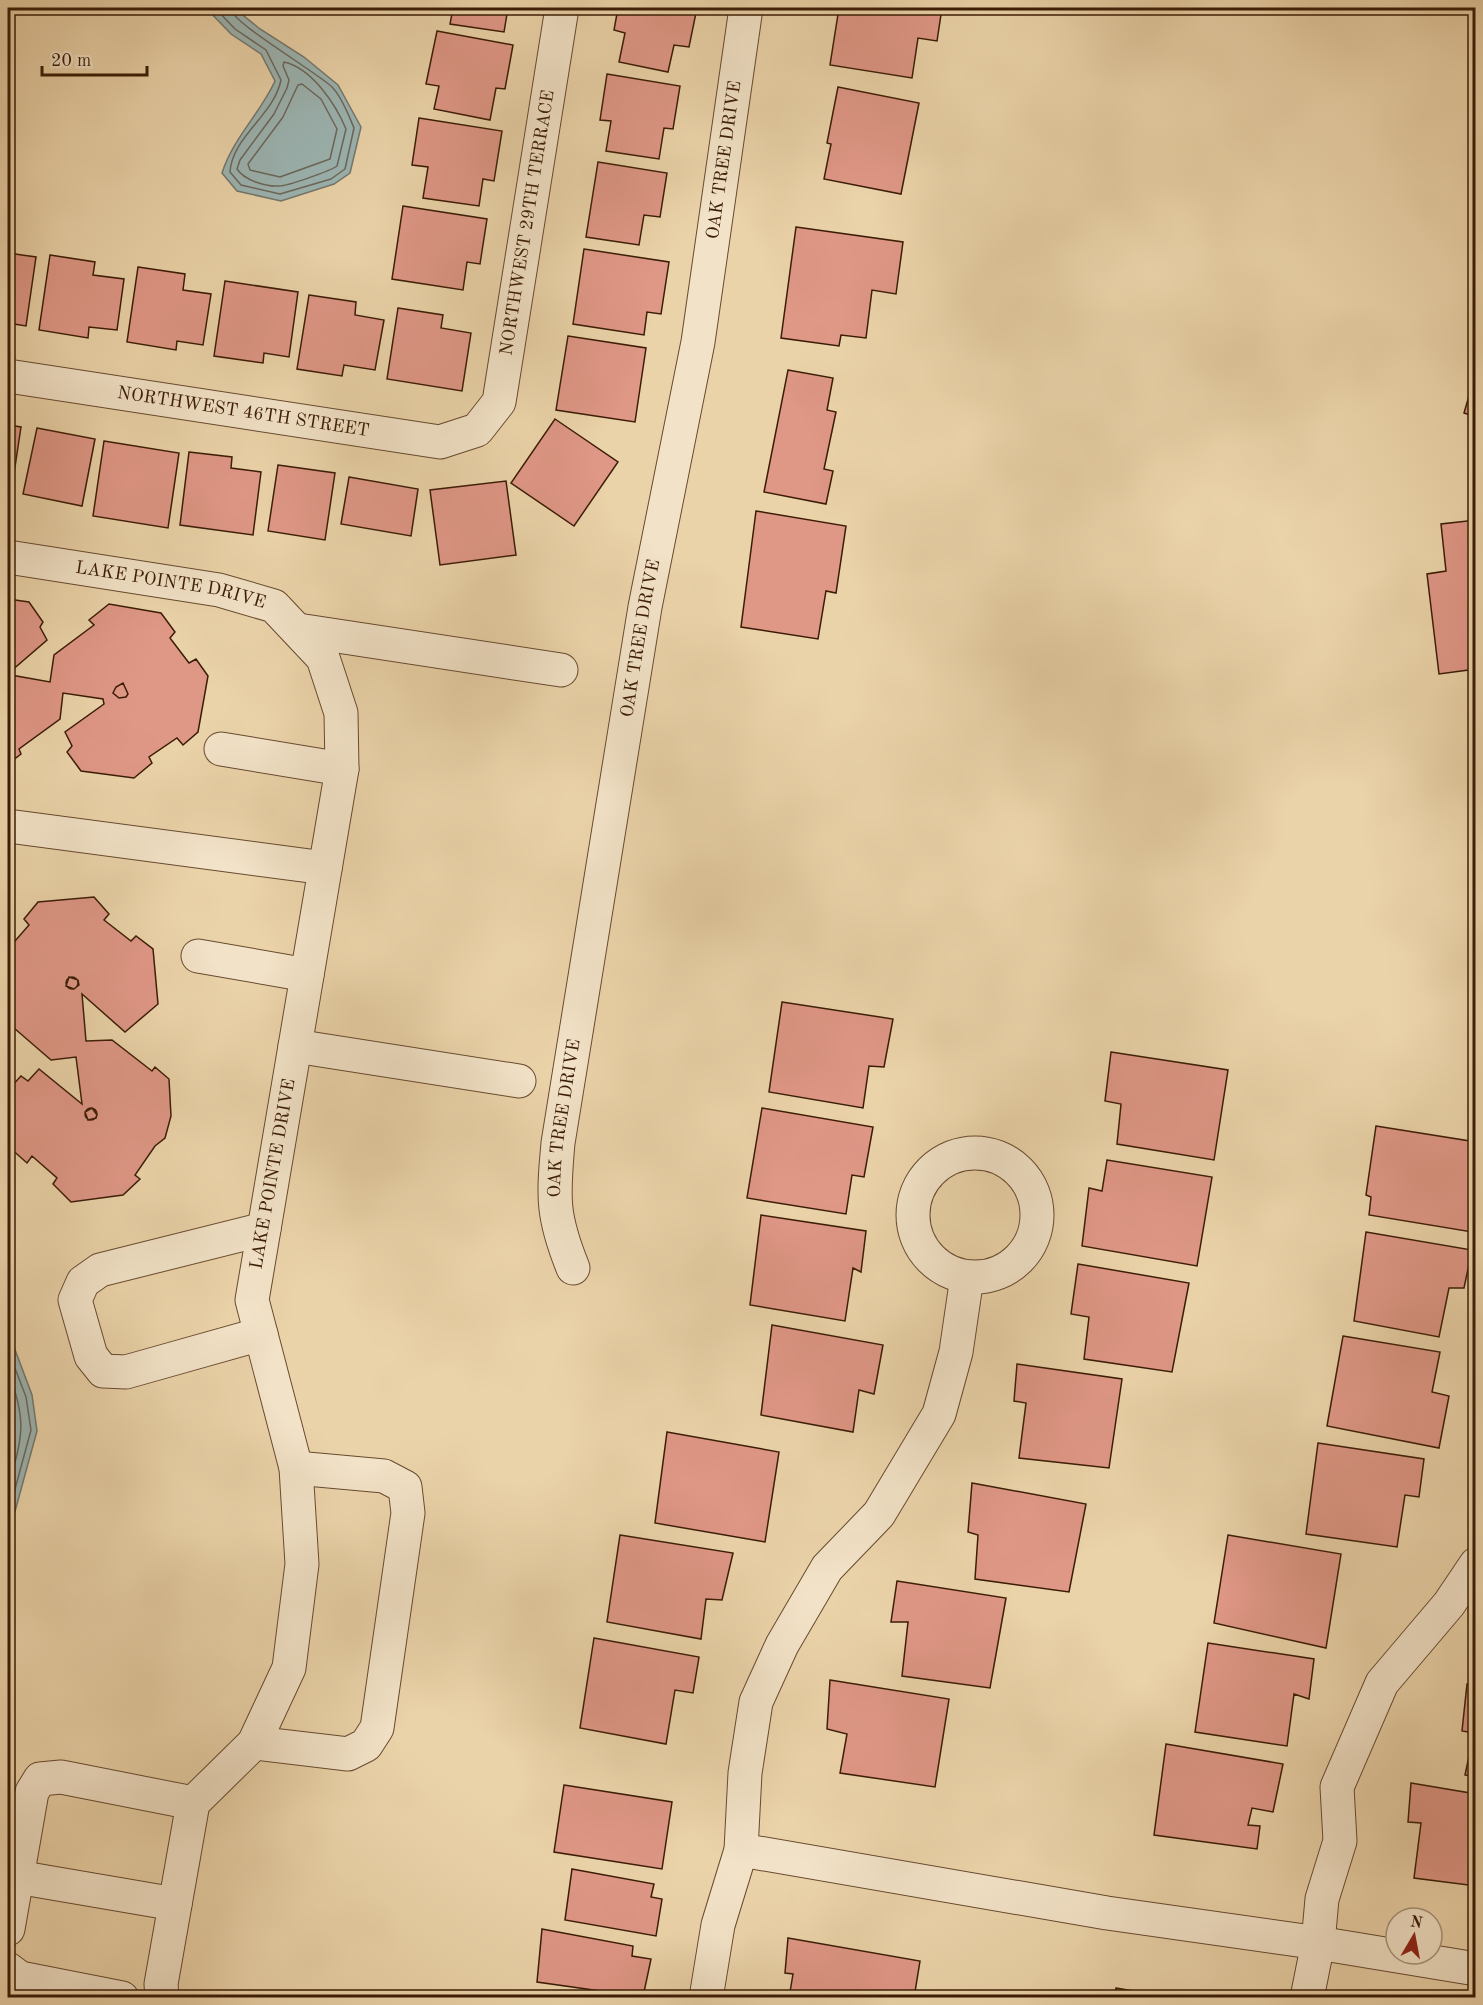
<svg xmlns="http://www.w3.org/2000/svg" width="1483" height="2005" font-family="'Old Standard TT',serif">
	<rect width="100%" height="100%" fill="#ebd3a9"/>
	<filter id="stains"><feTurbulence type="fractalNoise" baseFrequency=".00333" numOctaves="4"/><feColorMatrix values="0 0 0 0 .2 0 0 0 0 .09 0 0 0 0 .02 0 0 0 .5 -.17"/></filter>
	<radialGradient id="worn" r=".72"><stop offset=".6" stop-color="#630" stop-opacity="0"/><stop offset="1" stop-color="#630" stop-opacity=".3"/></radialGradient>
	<path fill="#9cb5b3" stroke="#75786e" stroke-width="1.5" d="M206,8H234L260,29L304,57L338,85L361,127L350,173L334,184L281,201L237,191L222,173C233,138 260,114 275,81L261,54L231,34Z
		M8,1331L32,1395L37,1431L8,1537Z"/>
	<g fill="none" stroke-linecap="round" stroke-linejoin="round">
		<path stroke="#6c685c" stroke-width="1.5" d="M215,8L235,29L266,50L281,80C274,115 232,137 230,172L241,185L280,194L331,179L345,169L354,128C349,116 342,97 332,87C315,71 232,23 230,8
			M284,62C312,68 336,105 346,129L337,166C330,171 288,186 279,186C266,187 244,180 237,169L240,160L274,114L287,88L289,80L283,66Z
			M302,84L321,99L337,129L330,159L280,177L250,170L248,164L283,117L298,85Z
			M8,1350L26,1397L31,1430L8,1515
			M8,1371C28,1423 22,1437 8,1488
			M8,1395L14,1429L8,1454"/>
	</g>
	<path fill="#df9786" stroke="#3b1c06" stroke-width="1.5" fill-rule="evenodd" d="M453,8H508L504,32L450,24Z
		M618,8H697L689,47L674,45L668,72L619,62L625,33L614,30Z
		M839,8H942L937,41L918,38L912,78L830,65Z
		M437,31L513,45L505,89L496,88L490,120L434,109L439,86L426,84Z
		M607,74L680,86L673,129L664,128L659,159L606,151L611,121L600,120Z
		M838,87L919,103L901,194L824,179L831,144L827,143Z
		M419,118L502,131L494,181L483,179L479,206L423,198L428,167L412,165Z
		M598,162L667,173L660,217L644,215L639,245L586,237Z
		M403,206L487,219L480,264L467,262L463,290L392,279Z
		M796,227L903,242L896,294L872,290L866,338L841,335L839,346L781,338Z
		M584,249L669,262L661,314L647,312L644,335L573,324Z
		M8,253L36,257L26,326L8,323Z
		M50,255L95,262L93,275L124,279L117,330L89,327L88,338L39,330Z
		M138,267L185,274L183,290L211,294L203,345L177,341L176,350L127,342Z
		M225,281L298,292L289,357L264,353L263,363L214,356Z
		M309,295L356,302L355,315L384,320L375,370L344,365L342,376L297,369Z
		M398,308L443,315L441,328L471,333L462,391L387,379Z
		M568,336L646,348L635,422L556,410Z
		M788,370L833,378L827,410L836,412L824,469L833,471L826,504L764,492Z
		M1476,372V417L1464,413Z
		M555,419L618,462L574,526L511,483Z
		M8,425L21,427L13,480L8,479Z
		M37,428L95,439L82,506L23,494Z
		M104,441L179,453L168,528L93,516Z
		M189,452L232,457L231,468L261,472L253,535L180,525Z
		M278,465L335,473L325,540L268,531Z
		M349,477L418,489L411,536L341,524Z
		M506,481L516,555L440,565L430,490Z
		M756,511L846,526L836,593L826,591L818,639L741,627Z
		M1476,520V669L1439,674L1427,574L1446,571L1441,524Z
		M8,599L29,602L43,622L40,627L47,640L10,672L11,675L50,682L54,655L94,625L89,620L109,604L161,613L175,632L170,638L189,663L196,659L208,676L198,732L183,745L177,738L149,757L152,763L134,778L81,771L67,752L72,746L65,732L104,704L103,699L63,693L60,719L19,749L21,754L8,764ZM123,683L128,694L126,697L119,698L113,693L116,687Z
		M123,683L128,694L126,697L119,698L113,693L116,687Z
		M94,897L109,914L104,920L131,941L136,936L153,949L158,1004L125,1032L82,994L86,1041L112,1040L152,1071L155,1067L169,1079L171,1116L165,1138L155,1146L135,1175L140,1179L123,1195L71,1202L53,1184L57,1178L32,1156L27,1163L9,1147L8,1090L21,1076L28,1081L39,1069L82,1104L76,1057L51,1060L14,1028L9,1035L8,1033V949L29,925L24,919L38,902ZM69,977L78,980L79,985L74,989L66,986ZM92,1108L97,1115L96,1118L88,1120L85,1112Z
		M66 983a6 6 0 1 1 12 0a6 6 0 1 1-12 0Z
		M782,1002L893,1019L884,1067L869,1066L863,1108L769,1092Z
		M1111,1052L1228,1070L1214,1160L1117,1144L1121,1104L1105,1101Z
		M762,1108L873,1127L864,1177L852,1175L846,1214L747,1198Z
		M85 1114a6 6 0 1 1 12 0a6 6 0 1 1-12 0Z
		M1376,1126L1476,1142V1209L1472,1232L1369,1215L1371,1197L1366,1195Z
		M1107,1160L1212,1177L1197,1266L1082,1246L1089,1188L1102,1191Z
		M761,1215L866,1231L861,1272L853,1268L845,1321L750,1305Z
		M1366,1232L1472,1250L1464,1288H1449L1439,1337L1354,1321Z
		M1078,1264L1189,1283L1172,1372L1084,1359L1089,1317L1071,1314Z
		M772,1325L883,1345L874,1394L859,1390L853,1432L761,1415Z
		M1343,1336L1440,1352L1432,1392L1449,1396L1439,1448L1327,1426Z
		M1017,1364L1122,1379L1109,1468L1019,1458L1026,1403L1014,1401Z
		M667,1432L779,1452L765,1542L655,1523Z
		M1318,1443L1424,1459L1419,1497L1405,1495L1397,1547L1306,1534Z
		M972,1483L1086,1504L1069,1592L975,1579L978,1535L968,1532Z
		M620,1535L733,1553L722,1600L706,1599L701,1639L607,1622Z
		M1228,1535L1341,1554L1326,1648L1214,1623Z
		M897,1581L1006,1598L990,1688L902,1676L908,1622H891Z
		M594,1638L699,1657L693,1693L675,1690L666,1744L580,1728Z
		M1208,1643L1314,1659L1309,1699L1294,1694L1287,1746L1195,1732Z
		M830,1680L949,1699L935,1787L840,1773L847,1734L827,1729Z
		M1467,1684L1476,1685V1777L1465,1775L1474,1733L1462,1731Z
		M1166,1744L1283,1764L1273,1812L1252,1808L1248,1825L1260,1826L1257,1849L1154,1835Z
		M1411,1783L1476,1794V1886L1414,1878L1421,1823L1408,1822Z
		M564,1785L672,1802L662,1869L554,1852Z
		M572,1869L654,1884L651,1897L662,1899L656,1936L565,1920Z
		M542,1929L633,1946L632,1956L651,1959L643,1997L537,1982Z
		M788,1938L920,1961L914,1998H789L793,1974L785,1973Z
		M1116,1988L1175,1998H1114Z"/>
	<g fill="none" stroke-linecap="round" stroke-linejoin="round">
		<g stroke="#674a2f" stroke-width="35">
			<g id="minor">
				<path id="s1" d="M8,376L440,442L477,430L499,402L562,8"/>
				<path id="s2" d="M8,557L219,590L274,606L323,658L341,713L342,769L252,1300L296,1468L302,1564L289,1668L254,1743L193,1803L161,1984L162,1998"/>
				<path d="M298,630L561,670"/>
				<path d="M221,749L342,769"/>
				<path d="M8,826L325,868"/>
				<path d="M198,956L307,975"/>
				<path d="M295,1046L519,1081"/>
				<circle cx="975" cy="1215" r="62"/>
				<path id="s3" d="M573,1268C552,1216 553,1198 558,1143L645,607L698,342L746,8"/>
				<path d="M261,1334L126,1372L103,1371L91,1356L75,1300L83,1282L100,1270L264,1229"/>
				<path d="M254,1743L348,1754L366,1745L377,1728L408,1513L405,1487L384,1476L296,1468"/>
				<path d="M741,1850L1107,1913L1312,1942L1476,1969"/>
				<path d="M17,1877L175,1904"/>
				<path d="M8,1929L32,1792L40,1779L61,1777L193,1803"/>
				<path d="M8,1969L20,1978L122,1998"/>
				<path d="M706,1998L718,1925L741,1850L745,1773L756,1702L782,1645L827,1568L879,1514L939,1414L956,1352L967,1277"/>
				<path d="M1307,1998L1318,1943L1322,1899L1340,1841L1337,1787L1382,1683L1449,1604L1476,1564"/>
			</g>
		</g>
		<use href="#minor" stroke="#f2e2c7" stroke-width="33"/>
	</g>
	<g text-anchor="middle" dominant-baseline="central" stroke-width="4.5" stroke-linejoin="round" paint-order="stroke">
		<g font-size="18" fill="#3b1c06" stroke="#f2e2c7">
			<text stroke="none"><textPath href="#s3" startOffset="1125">OAK TREE DRIVE</textPath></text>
			<text stroke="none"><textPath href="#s1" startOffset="693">NORTHWEST 29TH TERRACE</textPath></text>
			<text stroke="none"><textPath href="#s1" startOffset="238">NORTHWEST 46TH STREET</textPath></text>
			<text stroke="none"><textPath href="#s2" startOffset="165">LAKE POINTE DRIVE</textPath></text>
			<text stroke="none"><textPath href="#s3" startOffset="639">OAK TREE DRIVE</textPath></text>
			<text stroke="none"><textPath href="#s3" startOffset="153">OAK TREE DRIVE</textPath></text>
			<text transform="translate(273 1174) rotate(-80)">LAKE POINTE DRIVE</text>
		</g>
	</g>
	<rect width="1483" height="2005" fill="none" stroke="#ebd3a9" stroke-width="30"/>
	<rect x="9" y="9" width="1465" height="1987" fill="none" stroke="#3b1c06" stroke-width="3"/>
	<rect x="15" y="15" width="1453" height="1975" fill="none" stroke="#3b1c06" stroke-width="1.5"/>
	<g transform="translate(1414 1936) rotate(10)"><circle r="28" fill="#f2e2c7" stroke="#a9937a" stroke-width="1.5"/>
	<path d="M0-4.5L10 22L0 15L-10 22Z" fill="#8f2418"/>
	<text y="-9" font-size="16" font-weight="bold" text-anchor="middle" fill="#3b1c06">N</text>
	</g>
	<path d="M42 66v9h105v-9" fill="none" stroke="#3b1c06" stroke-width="3"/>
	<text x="51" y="66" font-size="18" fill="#3b1c06" stroke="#f2e2c7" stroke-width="4.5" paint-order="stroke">20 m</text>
	<rect width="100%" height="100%" filter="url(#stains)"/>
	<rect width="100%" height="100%" fill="url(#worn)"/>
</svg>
